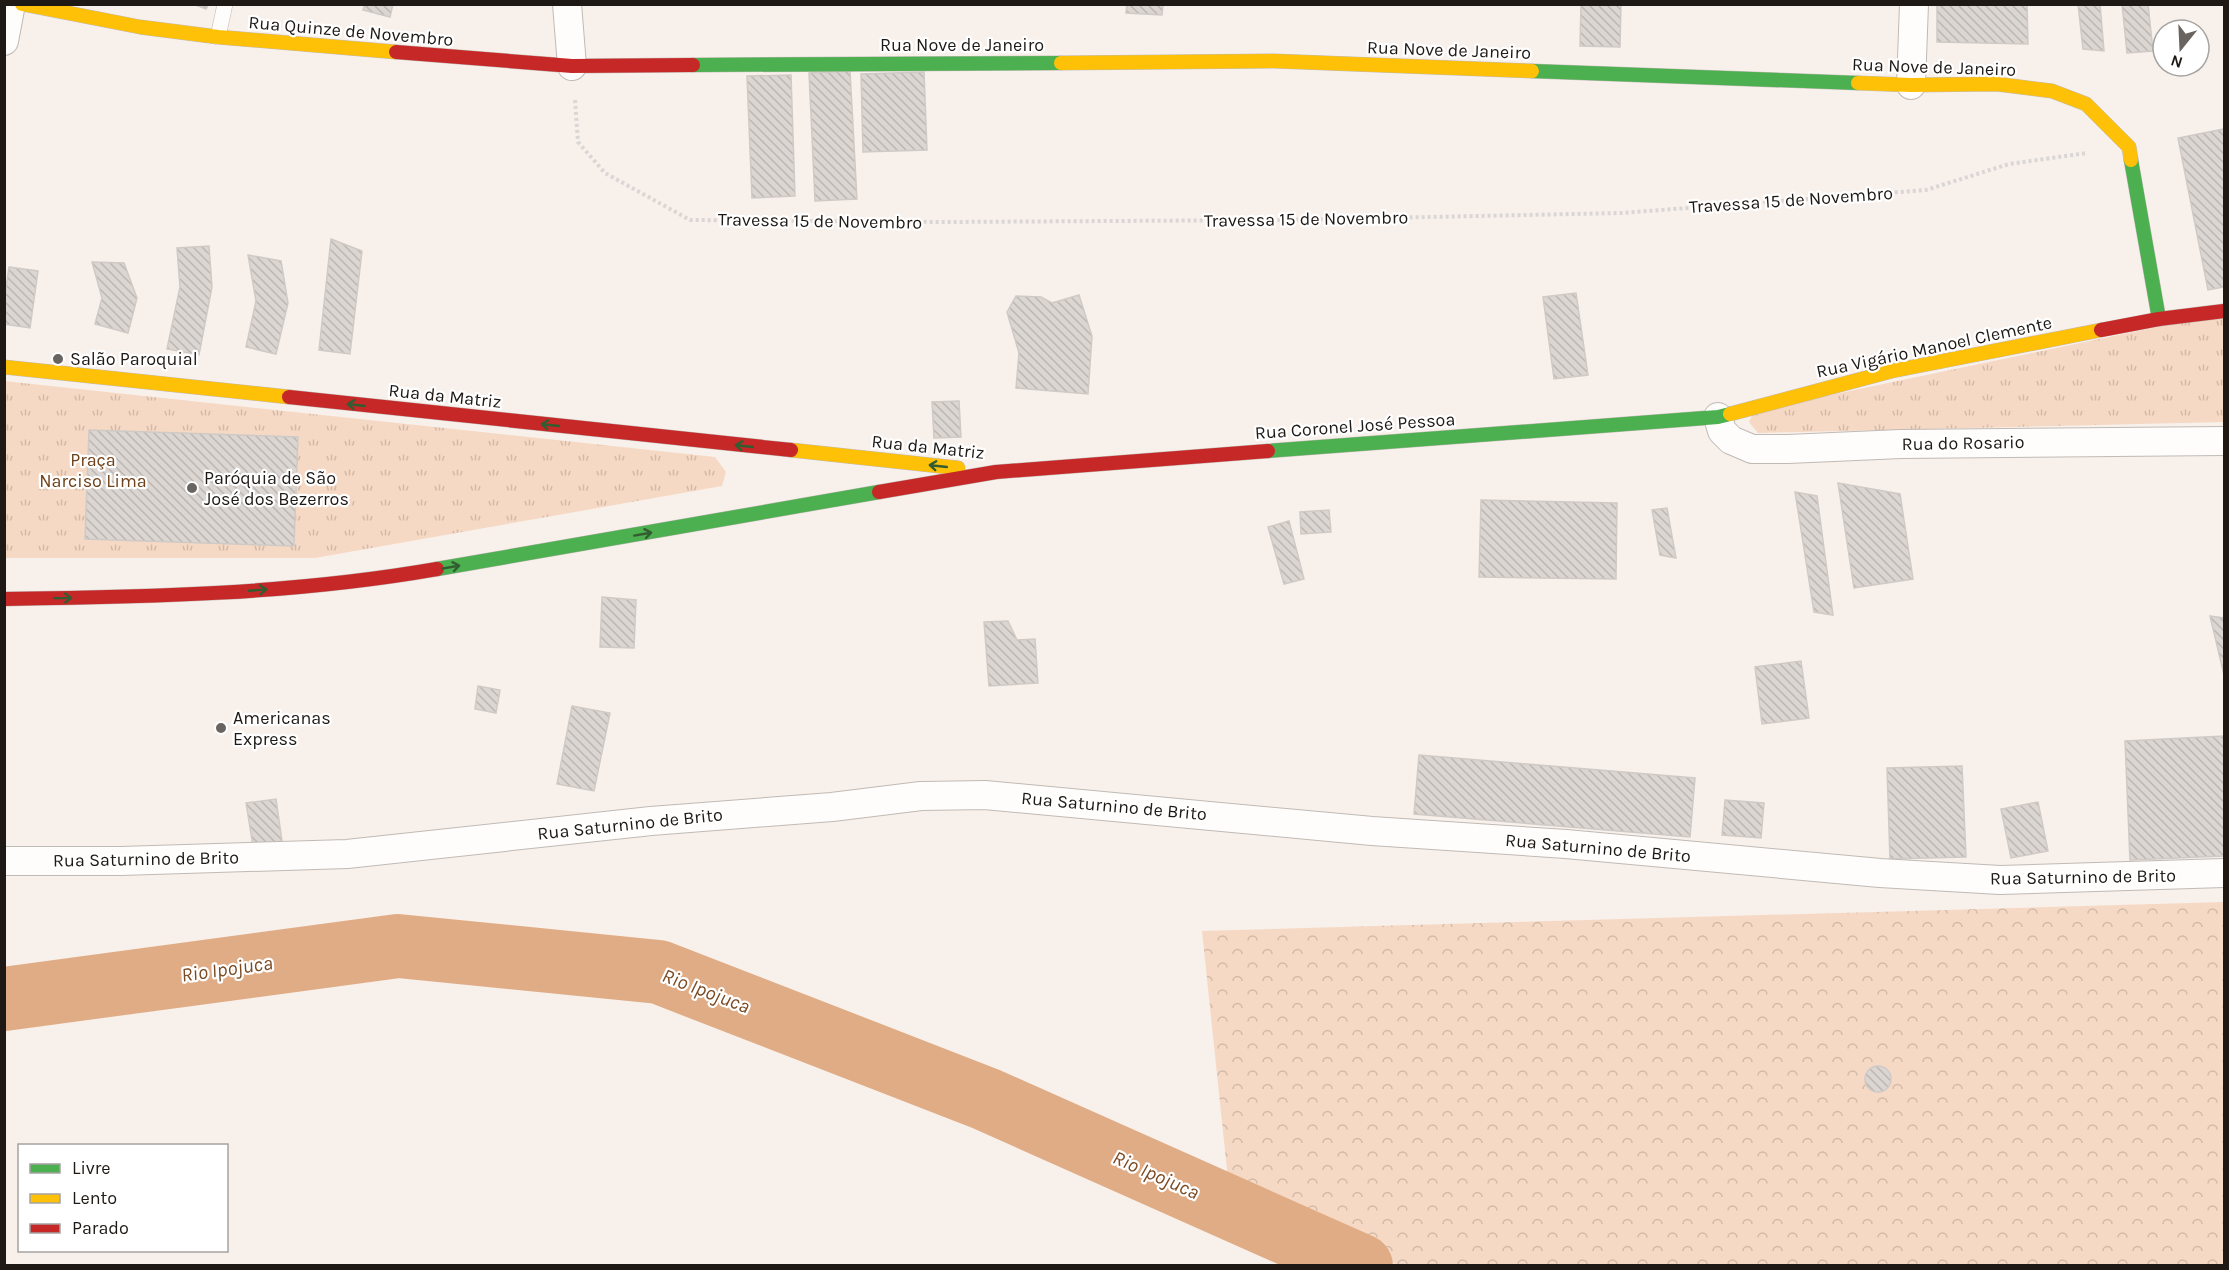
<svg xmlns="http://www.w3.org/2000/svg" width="2229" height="1270" font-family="Karla,sans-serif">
	<defs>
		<pattern id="forest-crowns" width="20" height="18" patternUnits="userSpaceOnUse" patternTransform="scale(1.5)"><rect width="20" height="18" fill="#f6d9c4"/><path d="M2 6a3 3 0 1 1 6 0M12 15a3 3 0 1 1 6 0" fill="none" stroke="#d2baa8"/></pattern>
		<pattern id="park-tufts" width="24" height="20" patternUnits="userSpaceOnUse" patternTransform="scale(1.5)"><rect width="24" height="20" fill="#f6d9c4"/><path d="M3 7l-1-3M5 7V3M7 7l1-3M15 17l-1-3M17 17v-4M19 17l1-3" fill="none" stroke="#d2baa8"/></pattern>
		<pattern id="building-back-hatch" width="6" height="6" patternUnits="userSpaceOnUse" patternTransform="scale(1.5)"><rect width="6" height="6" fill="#dcd6d2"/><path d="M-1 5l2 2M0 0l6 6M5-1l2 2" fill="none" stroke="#bcb7b3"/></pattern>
	</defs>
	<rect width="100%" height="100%" fill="#f8f0eb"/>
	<path fill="url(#forest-crowns)" d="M2224,902V1265H1399L1231,1208L1202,931Z"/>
	<path fill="url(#park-tufts)" d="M2224,313V422L1758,433L1749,422L1754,411Z
		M4,381L715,457L726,472L722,486L315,558H5Z"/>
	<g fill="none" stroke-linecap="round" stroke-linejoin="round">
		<path stroke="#e0ac85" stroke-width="64" d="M4,999L398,946L659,972L986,1099L1361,1266"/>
	</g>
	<path fill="url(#building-back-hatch)" stroke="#d0cac6" stroke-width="1.5" d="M193,4H209L206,9Z
		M365,4H393L390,17L363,10Z
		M1127,4H1163L1162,15L1126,13Z
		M1581,4H1621L1620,47L1580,46Z
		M1937,4H2027L2028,44L1937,42Z
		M2078,4H2100L2104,51L2083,49Z
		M2122,4H2148L2153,51L2127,53Z
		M850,71L857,199L815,201L809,73Z
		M924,72L927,150L863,152L861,74Z
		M791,75L795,196L752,198L747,76Z
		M2224,129V287L2208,290L2178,138Z
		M331,239L362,251L350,354L319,350Z
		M209,246L212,287L199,355L167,349L180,287L177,248Z
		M248,255L281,261L288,303L276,354L246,347L256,301Z
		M92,262L124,263L137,298L128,333L95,324L102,298Z
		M9,267L38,271L30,328L4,324V301Z
		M1576,293L1588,375L1554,379L1543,297Z
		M1079,295L1092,336L1088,394L1016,388L1019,353L1007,312L1016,296L1041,297L1052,303Z
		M959,401L961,437L934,438L932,402Z
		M89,430L298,437L294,546L85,539Z
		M1838,483L1900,494L1913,579L1854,588Z
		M1795,492L1817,496L1833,615L1814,612Z
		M1481,500L1617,503L1616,579L1479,577Z
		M1667,508L1676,558L1660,555L1652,510Z
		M1329,510L1331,532L1301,534L1300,512Z
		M1289,521L1304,579L1284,584L1268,527Z
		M602,597L636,600L634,648L600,647Z
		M2210,616L2224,618V675Z
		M1008,621L1017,640L1035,639L1038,683L989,686L984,622Z
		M1801,661L1809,718L1762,724L1755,667Z
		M478,686L500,690L496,713L475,709Z
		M572,706L610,713L594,791L557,784Z
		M2224,736V856L2130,860L2125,741Z
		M1419,755L1695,778L1690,837L1414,814Z
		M1962,766L1966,857L1890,859L1887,768Z
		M276,799L282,841L253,846L246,803Z
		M1725,800L1764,803L1761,838L1722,835Z
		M2038,802L2048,851L2011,858L2001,809Z
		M1865 1079a13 13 0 1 1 26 0a13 13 0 1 1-26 0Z"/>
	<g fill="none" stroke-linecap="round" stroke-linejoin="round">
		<g stroke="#c0bab5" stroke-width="16">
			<path id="lane" d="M218,37L225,4"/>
		</g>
		<g stroke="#c0bab5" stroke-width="30">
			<path id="street" d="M567,4L572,66
				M4,41L11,4
				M1911,85L1914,4
				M1718,417L1722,431L1731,440L1752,449H1788L1901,444L2224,441
				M4,861H121L347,854L651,821L832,807L921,796L985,795L1372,831L1566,844L1880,873L2000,880L2224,873"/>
		</g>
		<g stroke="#c0bab5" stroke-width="15">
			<path id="fast" d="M693,65L1061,63
				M1532,71L1858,83
				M2131,160L2159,319
				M1268,451L1718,417L1730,414
				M437,569L879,492"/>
		</g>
		<g stroke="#c0bab5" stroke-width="15">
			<path id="slow" d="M22,4L140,27L218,37L396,52
				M1061,63L1274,61L1532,71
				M1858,83L1911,85L1997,84L2052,91L2086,104L2129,147L2131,160
				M4,367L289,397
				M1730,414L1892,371L2101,330
				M791,450L958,468"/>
		</g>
		<g stroke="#c0bab5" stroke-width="15">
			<path id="jam" d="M396,52L572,66L693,65
				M2101,330L2159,319L2224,311
				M289,397L791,450
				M879,492L996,472L1268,451
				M4,599C149,597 294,594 437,569"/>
		</g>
		<path stroke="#d9d6d5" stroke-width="4" stroke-dasharray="3 3" stroke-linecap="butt" d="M575,100L578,142L605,173L690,220L945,222L1283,220L1621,213L1926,190L2009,164L2087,153"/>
		<use href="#lane" stroke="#fefdfc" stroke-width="15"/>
		<use href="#street" stroke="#fefdfc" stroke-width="28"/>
		<use href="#fast" stroke="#4caf50" stroke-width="14"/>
		<use href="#slow" stroke="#ffc107" stroke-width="14"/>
		<use href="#jam" stroke="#c62828" stroke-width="14"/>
	</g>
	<defs><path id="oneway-shaft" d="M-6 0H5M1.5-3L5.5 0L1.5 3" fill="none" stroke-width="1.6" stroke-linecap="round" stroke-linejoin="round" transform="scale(1.5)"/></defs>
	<g stroke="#335c30">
		<use href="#oneway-shaft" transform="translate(356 405) rotate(-174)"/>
		<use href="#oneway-shaft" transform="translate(550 425) rotate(-174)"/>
		<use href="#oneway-shaft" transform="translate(744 446) rotate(-174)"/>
		<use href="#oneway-shaft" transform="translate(938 466) rotate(-174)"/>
		<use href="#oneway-shaft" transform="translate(643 534) rotate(-10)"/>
		<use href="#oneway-shaft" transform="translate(451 567) rotate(-10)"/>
		<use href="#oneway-shaft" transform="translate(258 590) rotate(-5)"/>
		<use href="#oneway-shaft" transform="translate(63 598) rotate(-1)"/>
	</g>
	<g fill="#6a6460" stroke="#fff" stroke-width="2">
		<circle cx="58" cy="359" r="6"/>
		<circle cx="192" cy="488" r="6"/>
		<circle cx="221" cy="728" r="6"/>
	</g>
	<g text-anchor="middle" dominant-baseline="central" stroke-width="4.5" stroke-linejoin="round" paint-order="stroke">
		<g font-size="18" fill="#1e1915" stroke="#fff">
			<text transform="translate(351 31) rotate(5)">Rua Quinze de Novembro</text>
			<text x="962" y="45">Rua Nove de Janeiro</text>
			<text transform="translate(1449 50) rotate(2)">Rua Nove de Janeiro</text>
			<text transform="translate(1934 67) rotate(2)">Rua Nove de Janeiro</text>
			<text transform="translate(1791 200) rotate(-4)">Travessa 15 de Novembro</text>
			<text transform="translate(1306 219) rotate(-1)">Travessa 15 de Novembro</text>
			<text transform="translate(820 221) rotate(1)">Travessa 15 de Novembro</text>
			<text transform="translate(1934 347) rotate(-12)">Rua Vigário Manoel Clemente</text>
			<text transform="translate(445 396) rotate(6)">Rua da Matriz</text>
			<text transform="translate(1355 426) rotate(-4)">Rua Coronel José Pessoa</text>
			<text transform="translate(1963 443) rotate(-1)">Rua do Rosario</text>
			<text transform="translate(928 447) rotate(6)">Rua da Matriz</text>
			<text transform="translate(1114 806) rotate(5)">Rua Saturnino de Brito</text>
			<text transform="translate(630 824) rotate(-6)">Rua Saturnino de Brito</text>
			<text transform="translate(1598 848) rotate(5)">Rua Saturnino de Brito</text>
			<text transform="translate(146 859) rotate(-1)">Rua Saturnino de Brito</text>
			<text transform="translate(2083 877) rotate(-1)">Rua Saturnino de Brito</text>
		</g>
		<g font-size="18" fill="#1e1915" stroke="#fff" text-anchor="start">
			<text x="70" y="359">Salão Paroquial</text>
			<text x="204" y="478">Paróquia de São<tspan x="204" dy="21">José dos Bezerros</tspan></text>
			<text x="233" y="718">Americanas<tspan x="233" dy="21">Express</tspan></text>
		</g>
		<g font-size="18" fill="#704118" stroke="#fff">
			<text x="93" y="460">Praça<tspan x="93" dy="21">Narciso Lima</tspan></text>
		</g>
		<g font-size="20" font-style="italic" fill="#7a4a23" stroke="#fff">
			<text transform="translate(227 969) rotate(-8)">Rio Ipojuca</text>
			<text transform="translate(706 991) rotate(21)">Rio Ipojuca</text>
			<text transform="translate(1156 1175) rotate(24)">Rio Ipojuca</text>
		</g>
	</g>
	<rect width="2229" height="1270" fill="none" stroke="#1e1915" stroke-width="12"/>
	<rect x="18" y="1144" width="210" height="108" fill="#ffffff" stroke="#a5a3a1" stroke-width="1.5"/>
	<rect x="30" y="1164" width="30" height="9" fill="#4caf50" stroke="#a5a3a1" stroke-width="1.5"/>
	<text x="72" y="1174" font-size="18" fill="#1e1915">Livre</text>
	<rect x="30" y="1194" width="30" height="9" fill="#ffc107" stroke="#a5a3a1" stroke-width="1.5"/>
	<text x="72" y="1204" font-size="18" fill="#1e1915">Lento</text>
	<rect x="30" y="1224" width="30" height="9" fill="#c62828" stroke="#a5a3a1" stroke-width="1.5"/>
	<text x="72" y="1234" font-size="18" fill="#1e1915">Parado</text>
	<g transform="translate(2181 48) rotate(198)"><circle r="28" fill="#ffffff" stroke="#a5a3a1" stroke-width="1.5"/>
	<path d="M0-4.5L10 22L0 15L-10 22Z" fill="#6a6460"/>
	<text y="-9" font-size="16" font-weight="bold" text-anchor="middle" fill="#1e1915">N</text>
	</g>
</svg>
